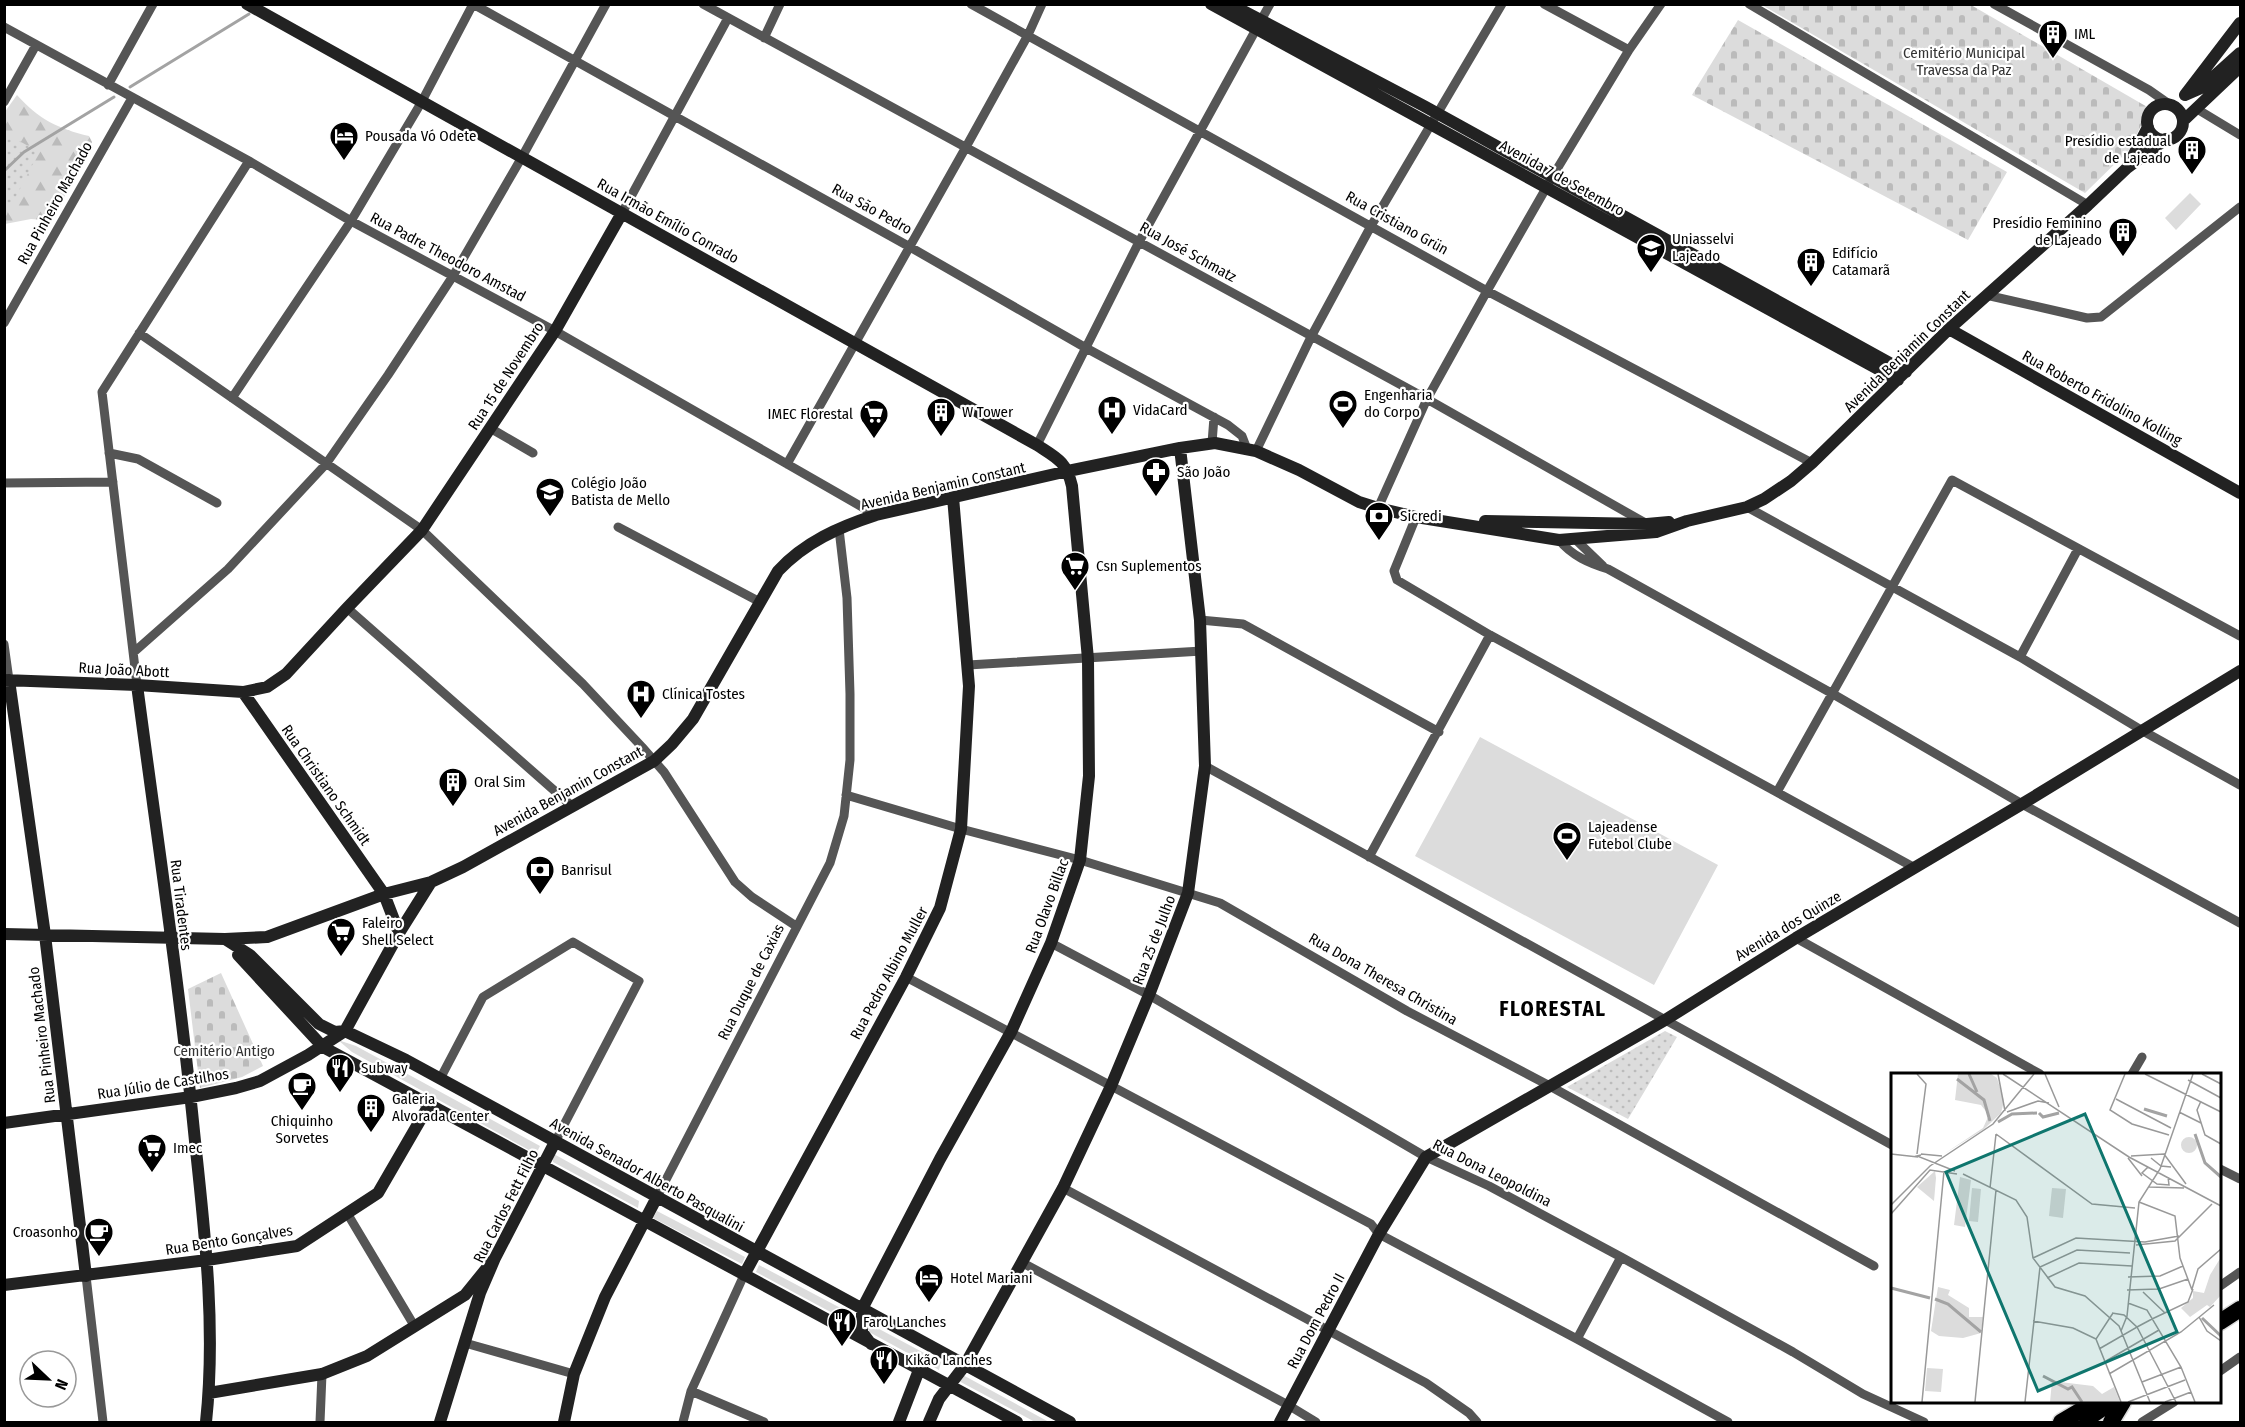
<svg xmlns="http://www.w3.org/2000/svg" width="2245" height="1427" font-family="'Fira Sans Condensed',sans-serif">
	<defs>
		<pattern id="forest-firs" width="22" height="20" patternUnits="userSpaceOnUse" patternTransform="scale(1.5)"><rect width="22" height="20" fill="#dcdcdc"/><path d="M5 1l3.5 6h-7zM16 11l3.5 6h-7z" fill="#bbb"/></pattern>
		<pattern id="cemetery-stones" width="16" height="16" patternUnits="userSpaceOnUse" patternTransform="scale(1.5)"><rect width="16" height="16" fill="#dcdcdc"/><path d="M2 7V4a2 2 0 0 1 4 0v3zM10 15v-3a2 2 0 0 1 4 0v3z" fill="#bbb"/></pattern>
		<pattern id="park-dots" width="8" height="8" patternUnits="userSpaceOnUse" patternTransform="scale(1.5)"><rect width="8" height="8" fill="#dcdcdc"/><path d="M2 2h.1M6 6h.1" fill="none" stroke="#bbb" stroke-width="1.8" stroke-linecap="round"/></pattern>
	</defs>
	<rect width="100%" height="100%" fill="#fff"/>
	<path fill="#dcdcdc" d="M2190,193L2201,204L2176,230L2165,218Z
		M1480,737L1718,865L1654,985L1415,856Z
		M338,1040L356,1046L540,1146L536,1154L352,1052Z
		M552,1153L639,1201L638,1208L553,1162Z
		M657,1211L745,1257L742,1264L653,1218Z
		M759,1265L852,1314L853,1324L756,1272Z
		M866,1322L941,1362L939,1370L869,1332Z
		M961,1374L1049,1422H1035L957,1380Z"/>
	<path fill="url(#forest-firs)" d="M17,95C38,119 59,129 89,136L92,142L86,157L75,172L59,209L54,215L44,220L31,219L5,224L4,113Z"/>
	<path fill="url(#cemetery-stones)" d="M1762,5H1971L2149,108L2130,149L2085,193Z
		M1738,20L2007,172L1968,240L1692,95Z
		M221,973L263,1066L242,1077L200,1088L188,989Z"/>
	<path fill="url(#park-dots)" d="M5,133L39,152L5,218Z
		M1665,1031L1677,1037L1628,1119L1567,1087Z"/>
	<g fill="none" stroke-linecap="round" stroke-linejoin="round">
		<path stroke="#a3a3a3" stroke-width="3" d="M130,87L249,14
			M4,171L24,152L114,97"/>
		<g stroke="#dbdbdb" stroke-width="19">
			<path id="highway" d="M2220,1322L2240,1309
				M2087,1419L2112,1402
				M2061,1422L2095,1402
				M2111,1422L2123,1402"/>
		</g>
		<path stroke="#555" stroke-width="9" d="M473,4L910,247L1086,348L1228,425L1242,436L1247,449
			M703,4L1427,399L1647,524
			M971,4L1487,291L1812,463
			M1544,4L1629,50
			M1749,4L2088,205
			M1994,4L2149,90L2169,104
			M4,27L249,161L351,221L555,331L876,515
			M764,38L780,4
			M108,85L153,4
			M4,102L36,45
			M2197,109L2240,135
			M622,213L728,18
			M1986,295L2087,318L2101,317L2240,207
			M4,323L132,98
			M139,333L422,530L583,684L642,747L664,772L735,882L752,897L796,926
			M232,398L351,221L421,103L473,4
			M490,428L533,453
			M1212,443L1214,417
			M1037,445L1139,242L1270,4
			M1256,451L1311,337L1371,226L1502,4
			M109,453L138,459L217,503
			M787,464L966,147L1028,35L1042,4
			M4,483L113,482
			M1747,507L2020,657L2143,731L2240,785
			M1378,508L1427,399L1487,291L1557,169L1629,50L1661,4
			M1416,517L1394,571L1397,580L1490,635L1915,868
			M618,527L760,602
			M1574,538L1603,566
			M1559,540C1572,556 1589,563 1608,569L1833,694L2022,804L2240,923
			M347,608L573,807
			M1200,620L1243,624L1439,732
			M4,644L9,680
			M134,652L228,569L326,464L388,375L453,276L522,157L606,4
			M2020,657L2078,549
			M968,665L1202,651
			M137,685L102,392L249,161
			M1205,766L1892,1145
			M1777,792L1952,480L2240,636
			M846,795L961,829L1080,860L1220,903L1407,1011L1548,1085L1874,1266
			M1369,857L1490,635
			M1796,938L2040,1074
			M1051,943L1149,995L1426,1157L1489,1186L1621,1257L1793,1352L1863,1394L1924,1422
			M906,977L1371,1224L1379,1234L1577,1339L1728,1422
			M2132,1074L2142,1057
			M440,1079L483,997L573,942L639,981L555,1142
			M2220,1169L2240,1179
			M1063,1188L1426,1383L1469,1413L1477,1422
			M657,1197L830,863L844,816L850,760V694L847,598L839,529
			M347,1213L415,1327
			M1021,1262L1288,1405L1316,1422
			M86,1276L103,1422
			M2220,1286L2240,1272
			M1577,1339L1621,1257
			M465,1343L574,1374
			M2220,1371L2240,1357
			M691,1391L764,1422
			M320,1422L322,1374
			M683,1422L691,1391L744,1275
			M2142,1422L2174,1402"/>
		<path stroke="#222" stroke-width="12" d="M247,4L1037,445C1057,458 1066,461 1072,486L1088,659L1089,776L1080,860L1051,943L1011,1032L940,1159L862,1309V1332L871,1344
			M1211,4L1898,380
			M1230,4L1424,106L1906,372
			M2185,95L2240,23
			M2185,95L2201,88L2240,53
			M2147 122a18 18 0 1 1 36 0a18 18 0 1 1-36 0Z
			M2183,121L2240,67
			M2128,166L2148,127
			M1949,329L2240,493
			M1485,521L1647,524L1669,522
			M4,680L137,685L243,692L267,687L286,674L347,608L422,530L555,331L622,213
			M9,680L45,935L86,1276
			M137,685C157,837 180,989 195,1141C205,1234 216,1329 206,1422
			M243,692L384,894L399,933
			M4,934L225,939L267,937L384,894L431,882L463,867L654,761L672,744L693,719L778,571C805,542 839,527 876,515L1068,471L1180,448L1215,443L1256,451L1299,470L1359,502L1378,508L1416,517L1559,540L1656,532L1687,521L1747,507L1764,499L1791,481L1812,463L1949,329L2088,205L2127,168L2166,139
			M225,939L250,955L319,1024L335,1032L345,1031L406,1060L1070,1422
			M238,955L323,1047L1017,1422
			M4,1123L191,1097L236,1088L260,1081L308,1055L345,1031L399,933L431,882
			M744,1275L906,977L940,908L961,829L969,686L953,497
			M4,1285L207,1260L297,1246L378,1193L429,1105
			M209,1393L322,1374L367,1356L465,1295L495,1258
			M440,1422L480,1293L495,1258L555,1142
			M564,1422L574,1374L605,1297L657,1197
			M899,1422L919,1370
			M929,1422L939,1399L965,1365L1063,1188L1111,1086L1149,995L1188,893L1205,766L1200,620L1180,448
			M1280,1422L1379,1234L1426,1157L1665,1020L1796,938L2022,804L2240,671"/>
		<use href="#highway" stroke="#000" stroke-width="16"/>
	</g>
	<defs>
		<g id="building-pin" transform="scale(1.5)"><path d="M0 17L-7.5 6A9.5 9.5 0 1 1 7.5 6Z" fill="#000" stroke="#fff"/><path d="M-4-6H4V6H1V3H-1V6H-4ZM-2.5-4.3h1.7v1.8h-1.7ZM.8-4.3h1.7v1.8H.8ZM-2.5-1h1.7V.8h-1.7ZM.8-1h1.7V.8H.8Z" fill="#fff"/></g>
		<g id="hotel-pin" transform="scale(1.5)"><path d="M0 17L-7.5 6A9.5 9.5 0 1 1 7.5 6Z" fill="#000" stroke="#fff"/><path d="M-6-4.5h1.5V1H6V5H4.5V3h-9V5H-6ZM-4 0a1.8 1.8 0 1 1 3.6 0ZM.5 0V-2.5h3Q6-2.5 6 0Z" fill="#fff"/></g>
		<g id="university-pin" transform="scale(1.5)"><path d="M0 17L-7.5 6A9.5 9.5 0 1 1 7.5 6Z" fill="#000" stroke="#fff"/><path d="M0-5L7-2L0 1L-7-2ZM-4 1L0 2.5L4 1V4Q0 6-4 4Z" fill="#fff"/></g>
		<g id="stadium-pin" transform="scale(1.5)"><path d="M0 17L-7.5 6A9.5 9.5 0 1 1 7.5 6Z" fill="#000" stroke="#fff"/><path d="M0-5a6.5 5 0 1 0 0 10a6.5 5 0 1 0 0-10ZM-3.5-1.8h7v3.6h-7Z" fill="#fff"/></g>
		<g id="hospital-pin" transform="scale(1.5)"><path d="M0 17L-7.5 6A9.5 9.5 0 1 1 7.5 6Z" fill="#000" stroke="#fff"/><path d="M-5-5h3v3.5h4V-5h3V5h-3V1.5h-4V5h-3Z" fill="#fff"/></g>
		<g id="supermarket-pin" transform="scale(1.5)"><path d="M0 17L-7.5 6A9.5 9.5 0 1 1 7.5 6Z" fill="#000" stroke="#fff"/><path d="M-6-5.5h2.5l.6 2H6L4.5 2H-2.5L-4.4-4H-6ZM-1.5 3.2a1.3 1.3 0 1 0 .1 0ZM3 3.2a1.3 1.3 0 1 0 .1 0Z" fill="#fff"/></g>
		<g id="pharmacy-pin" transform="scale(1.5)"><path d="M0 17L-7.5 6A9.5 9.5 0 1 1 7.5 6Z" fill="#000" stroke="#fff"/><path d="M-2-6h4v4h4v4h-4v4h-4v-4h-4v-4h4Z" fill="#fff"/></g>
		<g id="school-pin" transform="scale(1.5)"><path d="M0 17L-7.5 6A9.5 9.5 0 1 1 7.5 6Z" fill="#000" stroke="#fff"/><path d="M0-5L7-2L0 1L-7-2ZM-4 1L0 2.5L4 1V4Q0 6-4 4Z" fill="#fff"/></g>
		<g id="bank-pin" transform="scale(1.5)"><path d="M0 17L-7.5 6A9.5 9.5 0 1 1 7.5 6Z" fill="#000" stroke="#fff"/><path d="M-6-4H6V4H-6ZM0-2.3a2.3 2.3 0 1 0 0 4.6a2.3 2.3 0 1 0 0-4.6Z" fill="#fff"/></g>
		<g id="restaurant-pin" transform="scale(1.5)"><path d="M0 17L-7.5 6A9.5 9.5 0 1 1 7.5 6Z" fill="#000" stroke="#fff"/><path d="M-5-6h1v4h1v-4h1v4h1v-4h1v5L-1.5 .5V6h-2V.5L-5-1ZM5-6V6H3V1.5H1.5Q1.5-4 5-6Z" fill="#fff"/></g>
		<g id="cafe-pin" transform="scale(1.5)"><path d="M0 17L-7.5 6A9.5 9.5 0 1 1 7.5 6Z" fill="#000" stroke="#fff"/><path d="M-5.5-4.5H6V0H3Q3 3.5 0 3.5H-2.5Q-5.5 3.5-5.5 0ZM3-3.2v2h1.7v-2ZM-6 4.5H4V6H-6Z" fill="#fff"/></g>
	</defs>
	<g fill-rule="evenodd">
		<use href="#building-pin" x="2053" y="34"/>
		<use href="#hotel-pin" x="344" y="136"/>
		<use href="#building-pin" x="2192" y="150"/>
		<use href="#building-pin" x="2123" y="232"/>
		<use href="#university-pin" x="1651" y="248"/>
		<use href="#building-pin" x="1811" y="262"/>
		<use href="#stadium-pin" x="1343" y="404"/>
		<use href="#hospital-pin" x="1112" y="410"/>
		<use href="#building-pin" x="941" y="412"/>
		<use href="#supermarket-pin" x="874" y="414"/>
		<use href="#pharmacy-pin" x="1156" y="472"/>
		<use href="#school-pin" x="550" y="492"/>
		<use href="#bank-pin" x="1379" y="516"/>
		<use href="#supermarket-pin" x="1075" y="566"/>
		<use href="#hospital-pin" x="641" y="694"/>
		<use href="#building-pin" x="453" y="782"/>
		<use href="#stadium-pin" x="1567" y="836"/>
		<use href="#bank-pin" x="540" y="870"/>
		<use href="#supermarket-pin" x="341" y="932"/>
		<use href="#restaurant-pin" x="340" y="1068"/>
		<use href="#cafe-pin" x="302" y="1086"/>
		<use href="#building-pin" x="371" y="1108"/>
		<use href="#supermarket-pin" x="152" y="1148"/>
		<use href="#cafe-pin" x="99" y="1232"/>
		<use href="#hotel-pin" x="929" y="1278"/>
		<use href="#restaurant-pin" x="842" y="1322"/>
		<use href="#restaurant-pin" x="884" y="1360"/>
	</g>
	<g text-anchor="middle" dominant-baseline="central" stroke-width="4.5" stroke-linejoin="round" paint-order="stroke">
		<g font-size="15" fill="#000" stroke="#fff" text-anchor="start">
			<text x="2074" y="34">IML</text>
			<text x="365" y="136">Pousada Vó Odete</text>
			<text x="2171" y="141" text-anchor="end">Presídio estadual<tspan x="2171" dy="17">de Lajeado</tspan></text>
			<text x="2102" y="223" text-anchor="end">Presídio Feminino<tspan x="2102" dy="17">de Lajeado</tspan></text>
			<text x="1672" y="239">Uniasselvi<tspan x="1672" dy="17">Lajeado</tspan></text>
			<text x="1832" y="253">Edifício<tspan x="1832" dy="17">Catamarã</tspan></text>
			<text x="1364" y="395">Engenharia<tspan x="1364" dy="17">do Corpo</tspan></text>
			<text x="1133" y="410">VidaCard</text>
			<text x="962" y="412">W Tower</text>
			<text x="853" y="414" text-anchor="end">IMEC Florestal</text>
			<text x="1177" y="472">São João</text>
			<text x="571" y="483">Colégio João<tspan x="571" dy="17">Batista de Mello</tspan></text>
			<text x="1400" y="516">Sicredi</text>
			<text x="1096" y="566">Csn Suplementos</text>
			<text x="662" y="694">Clínica Tostes</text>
			<text x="474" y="782">Oral Sim</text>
			<text x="1588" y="827">Lajeadense<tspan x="1588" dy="17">Futebol Clube</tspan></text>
			<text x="561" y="870">Banrisul</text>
			<text x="362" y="923">Faleiro<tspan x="362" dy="17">Shell Select</tspan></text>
			<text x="361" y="1068">Subway</text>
			<text x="392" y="1099">Galeria<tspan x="392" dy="17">Alvorada Center</tspan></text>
			<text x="302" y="1121" text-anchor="middle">Chiquinho<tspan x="302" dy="17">Sorvetes</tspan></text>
			<text x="173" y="1148">Imec</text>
			<text x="78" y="1232" text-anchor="end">Croasonho</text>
			<text x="950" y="1278">Hotel Mariani</text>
			<text x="863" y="1322">Farol Lanches</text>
			<text x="905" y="1360">Kikão Lanches</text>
		</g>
		<g font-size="15" fill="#333" stroke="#fff">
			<text x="1964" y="53">Cemitério Municipal<tspan x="1964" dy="17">Travessa da Paz</tspan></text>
			<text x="224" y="1051">Cemitério Antigo</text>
		</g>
		<g font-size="15" fill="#000" stroke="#fff">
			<text transform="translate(1562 178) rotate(29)">Avenida 7 de Setembro</text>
			<text transform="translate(55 203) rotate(-61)">Rua Pinheiro Machado</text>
			<text transform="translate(872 209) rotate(29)">Rua São Pedro</text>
			<text transform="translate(668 221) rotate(29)">Rua Irmão Emílio Conrado</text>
			<text transform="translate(1397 223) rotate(29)">Rua Cristiano Grün</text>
			<text transform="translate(1188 252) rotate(29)">Rua José Schmatz</text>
			<text transform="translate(448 257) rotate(28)">Rua Padre Theodoro Amstad</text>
			<text transform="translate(1907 351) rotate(-44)">Avenida Benjamin Constant</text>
			<text transform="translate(506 376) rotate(-57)">Rua 15 de Novembro</text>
			<text transform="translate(2102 398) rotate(29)">Rua Roberto Fridolino Kolling</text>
			<text transform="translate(943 486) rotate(-13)">Avenida Benjamin Constant</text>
			<text transform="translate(124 670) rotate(3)">Rua João Abott</text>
			<text transform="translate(326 785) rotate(55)">Rua Christiano Schmidt</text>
			<text transform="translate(568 791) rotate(-29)">Avenida Benjamin Constant</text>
			<text transform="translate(181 905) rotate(83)">Rua Tiradentes</text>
			<text transform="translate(1047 906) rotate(-70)">Rua Olavo Billac</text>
			<text transform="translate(1788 926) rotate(-31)">Avenida dos Quinze</text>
			<text transform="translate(1154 940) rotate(-69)">Rua 25 de Julho</text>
			<text transform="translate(889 973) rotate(-62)">Rua Pedro Albino Muller</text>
			<text transform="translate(1383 979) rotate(30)">Rua Dona Theresa Christina</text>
			<text transform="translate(751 982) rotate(-63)">Rua Duque de Caxias</text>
			<text transform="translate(42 1035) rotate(-97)">Rua Pinheiro Machado</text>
			<text transform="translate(163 1084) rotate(-9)">Rua Júlio de Castilhos</text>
			<text transform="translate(1492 1173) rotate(27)">Rua Dona Leopoldina</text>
			<text transform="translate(647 1175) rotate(29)">Avenida Senador Alberto Pasqualini</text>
			<text transform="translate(506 1206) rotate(-63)">Rua Carlos Fett Filho</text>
			<text transform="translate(229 1240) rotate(-9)">Rua Bento Gonçalves</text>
			<text transform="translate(1316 1321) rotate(-62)">Rua Dom Pedro II</text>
		</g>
		<g font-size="21" font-weight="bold" letter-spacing="1.5" fill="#000" stroke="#fff">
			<text x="1553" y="1009">FLORESTAL</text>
		</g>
	</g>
	<g transform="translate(1891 1073)">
		<rect width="330" height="330" fill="#fff"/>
		<path d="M290 72a8 8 0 1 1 16 0a8 8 0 1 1-16 0ZM161,115L175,116L172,145L158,143Z" fill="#dcdcdc"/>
		<path d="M67,1H100L106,5L113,28L110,40L93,56L53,81L92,55L98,42L90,32L64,27ZM44,98L45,105L43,128L26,114ZM47,214L59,217L57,222L78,235V244H92L90,260L72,265L48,263L40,258Z" fill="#dcdcdc"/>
		<path d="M69,104L80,107L74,154L63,152ZM81,115L90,116L87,149L78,148Z" fill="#dcdcdc"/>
		<path d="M330,184V222L319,234L316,232L299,244L290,235L302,225V218L313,220L319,202ZM36,295L52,296L50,319L34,318ZM161,308L202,313L211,321L223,314L229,329H159Z" fill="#dcdcdc"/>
		<path fill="none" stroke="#a3a3a3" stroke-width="3" d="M78,1L86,19M66,6L93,27L99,48M253,36L276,43M148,40L152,44L168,40M107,49L121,41L146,40M304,61L314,90L330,104M0,215L39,225M44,226L57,231L90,259M311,245L330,263M152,303L177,316L181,314L191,329"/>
		<path fill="none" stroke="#999" stroke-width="1.5" d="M26,1L35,11L26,81M107,1L114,38M112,1L238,84L330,133M154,1L168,34M234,1L219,37L241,51L278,62M254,1L330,39M311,1L330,11M297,7L330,25M225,26L280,55M310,28L306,37L314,62L330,71M116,39L147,28L158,30M288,39L310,50M105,61L201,131L244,135M0,81L27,84M30,81L51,83M30,82L26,83L64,98M240,83L273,81L295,111M237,85L251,103M260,85L270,93L280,94M257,94L251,100L266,111L278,112L277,104M72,101L125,127L136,144L142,185L164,214L194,223L228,253L259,329M258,114L293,115M99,115L105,61M248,129L284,143L289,185L301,217M0,132L39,93L102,51L143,1M0,141L39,97L66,101M245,172L284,168L321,131M142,185L185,165L254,169L288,163M237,204L269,203L292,193M156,205L188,190L241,193M301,216L307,196L330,176M236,217L268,216L297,206M252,219L274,240M237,230L256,237L290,294L304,329M221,240L233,242L246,254L261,246M222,240L205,266L230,329M308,244L316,258L330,268M261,246L297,229L302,216M142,248L182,255L205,266M230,258L236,243L248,129L269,96L302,1M208,276L246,254L285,329M215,288L268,257M330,295V314M218,301L290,259L323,232M251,309L290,294M31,329L53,98M84,329L105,117M134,329L149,194L186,177L239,180M237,329L294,307M274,329L300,319"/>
		<path fill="#0f766e" fill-opacity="0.15" stroke="#0f766e" stroke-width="3" d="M194,41L286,259L147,318L55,99Z"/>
		<rect width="330" height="330" fill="none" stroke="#000" stroke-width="3"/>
	</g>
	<rect width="2245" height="1427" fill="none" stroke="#000000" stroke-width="12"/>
	<g transform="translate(48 1379) rotate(113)"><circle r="28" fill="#ffffff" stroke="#999999" stroke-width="1.5"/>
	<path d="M0-4.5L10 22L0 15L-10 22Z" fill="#000000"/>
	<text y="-9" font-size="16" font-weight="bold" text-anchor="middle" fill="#000000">N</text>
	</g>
</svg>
